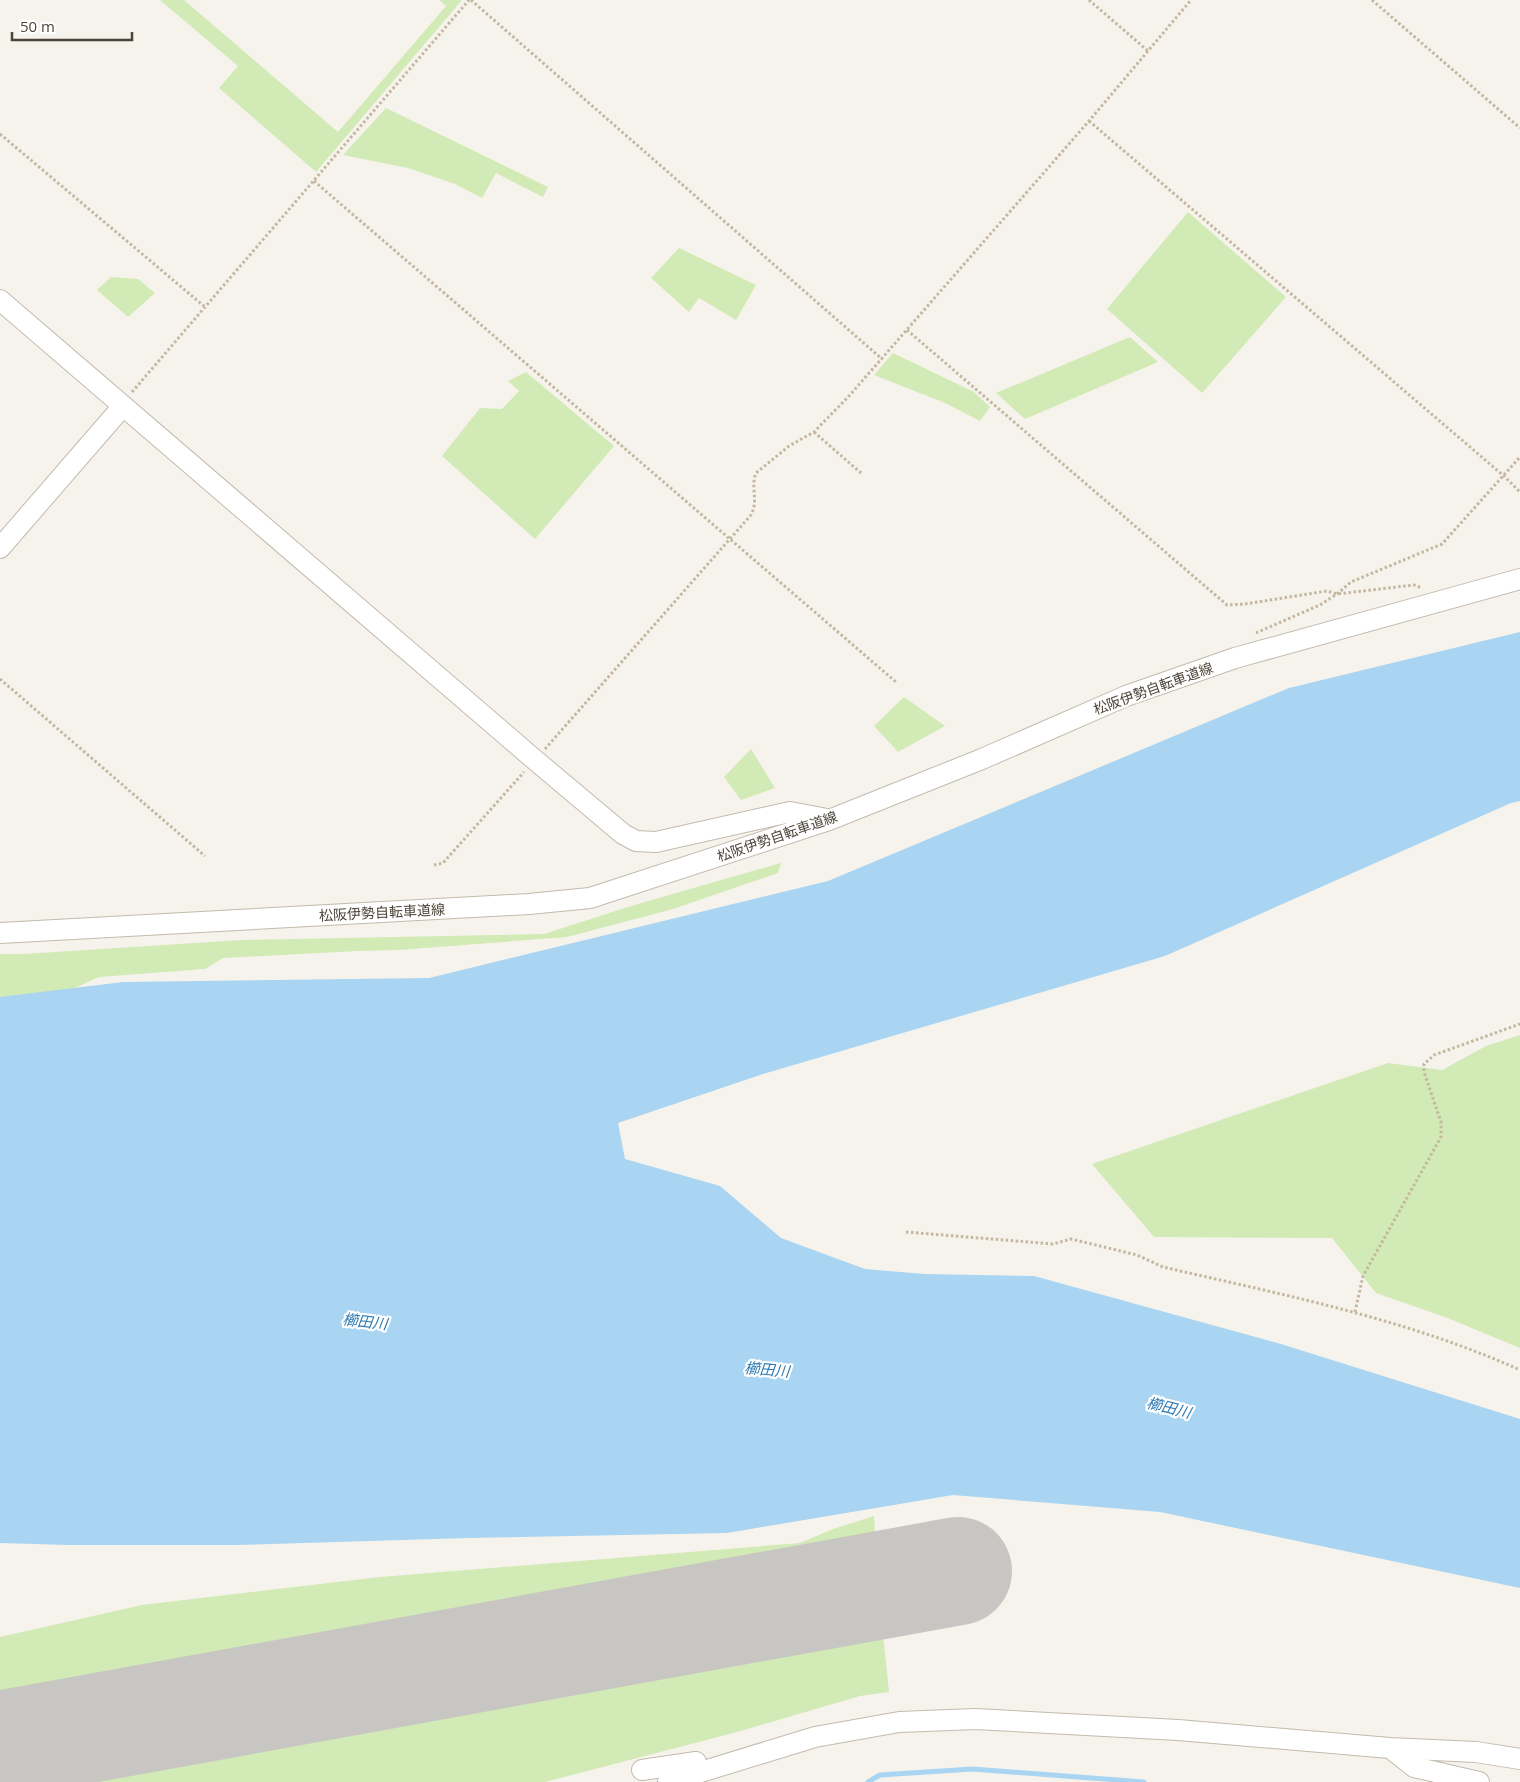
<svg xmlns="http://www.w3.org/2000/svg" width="1520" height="1782" font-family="'Open Sans','Noto Sans JP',sans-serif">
	<rect width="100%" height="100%" fill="#f6f3ec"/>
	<path fill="#d2eab5" d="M160,0H184L338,132L446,6L439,0H462L316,172L219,88L238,66Z
		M386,108L548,187L543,197L496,173L482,198L455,184L408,168L343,155Z
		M1188,212L1286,297L1202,393L1107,309Z
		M679,248L756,285L736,320L699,298L689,312L651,278Z
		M111,277L138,279L155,293L128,317L97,290Z
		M1130,337L1158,362L1025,419L996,393Z
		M893,353L974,392L990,407L980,421L945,403L874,375Z
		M526,372L614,446L535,539L442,456L480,408L502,409L519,391L508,381Z
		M904,697L945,726L898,752L874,726Z
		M751,749L775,788L741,800L724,777Z
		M781,863L778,873L673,909L567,937L398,950L357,951L223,958L205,969L99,977L55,997L0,999V954H24L241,940L544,934L631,906Z
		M1520,1035V1348L1445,1317L1376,1293L1332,1238L1154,1237L1092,1164L1388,1063L1442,1070L1486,1046Z
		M874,1516L878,1571L0,1731V1637L142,1605L380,1577L800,1543L833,1529Z
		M879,1596L889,1692L860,1696L737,1732L545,1782H0V1755Z"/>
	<path fill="#a9d4f2" d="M1520,632V801L1511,803L1165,956L763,1074L618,1123L625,1159L720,1186L781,1238L865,1269L924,1274L1034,1276L1281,1344L1520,1419V1588L1160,1512L953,1495L727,1533L468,1538L237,1545H69L0,1543V997L123,982L429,978L828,881L1289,688Z"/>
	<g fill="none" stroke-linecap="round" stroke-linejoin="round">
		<path stroke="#a9d4f2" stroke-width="5" d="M868,1782L880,1775L972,1769L1144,1782"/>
		<path stroke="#c8c6c3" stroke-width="108" d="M0,1745L958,1571"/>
		<g stroke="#c2bbae" stroke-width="22">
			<path id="minor" d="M0,300L535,760L623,834L636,841L656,842L790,812L827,819
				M0,548L123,406
				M0,933L529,904L590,898L829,820L982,759L1126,696L1235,658L1520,579
				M1390,1748L1414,1767L1479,1782
				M642,1770L696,1762
				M668,1782L815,1737L899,1722L975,1719L1178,1730L1390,1748L1476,1752L1520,1759"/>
		</g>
		<path stroke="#c4b79f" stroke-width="3" stroke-dasharray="2.5 2.5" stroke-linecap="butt" d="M471,0L882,359
			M1089,0L1148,51
			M1372,0L1520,128
			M1089,121L1504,476L1520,492
			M0,134L205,307
			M314,181L896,682
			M907,330L1227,605L1245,604L1327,591L1337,594L1414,585L1422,588
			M132,392L469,0
			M814,432L861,473
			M1256,633L1320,605L1337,594L1351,582L1442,544L1520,457
			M0,679L205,856
			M545,749L751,515C759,500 750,487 756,473L789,446L814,432L849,396L1089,121L1191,0
			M434,865L443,863L524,772
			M906,1232L1053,1244L1071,1239L1137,1255L1163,1267C1284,1295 1407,1319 1520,1370
			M1355,1312L1363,1276L1441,1137V1122L1424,1072V1064L1434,1055L1520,1024"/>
		<use href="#minor" stroke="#fff" stroke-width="20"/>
	</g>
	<g text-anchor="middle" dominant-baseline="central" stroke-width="4.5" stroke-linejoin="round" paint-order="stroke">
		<g font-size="14" fill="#4b4439" stroke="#fff">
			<text transform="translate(1153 688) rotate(-20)">松阪伊勢自転車道線</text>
			<text transform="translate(777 836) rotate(-19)">松阪伊勢自転車道線</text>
			<text transform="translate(382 912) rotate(-3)">松阪伊勢自転車道線</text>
		</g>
		<g font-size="15" font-style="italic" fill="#2e7ab2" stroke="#fff">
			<text transform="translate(365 1321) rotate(7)">櫛田川</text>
			<text transform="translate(767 1369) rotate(5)">櫛田川</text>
			<text transform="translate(1169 1407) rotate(14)">櫛田川</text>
		</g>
	</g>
	<path d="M12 32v8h120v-8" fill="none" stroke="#4b4439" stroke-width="2.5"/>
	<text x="20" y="32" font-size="15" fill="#4b4439" stroke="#ffffff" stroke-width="4" paint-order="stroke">50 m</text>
</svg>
